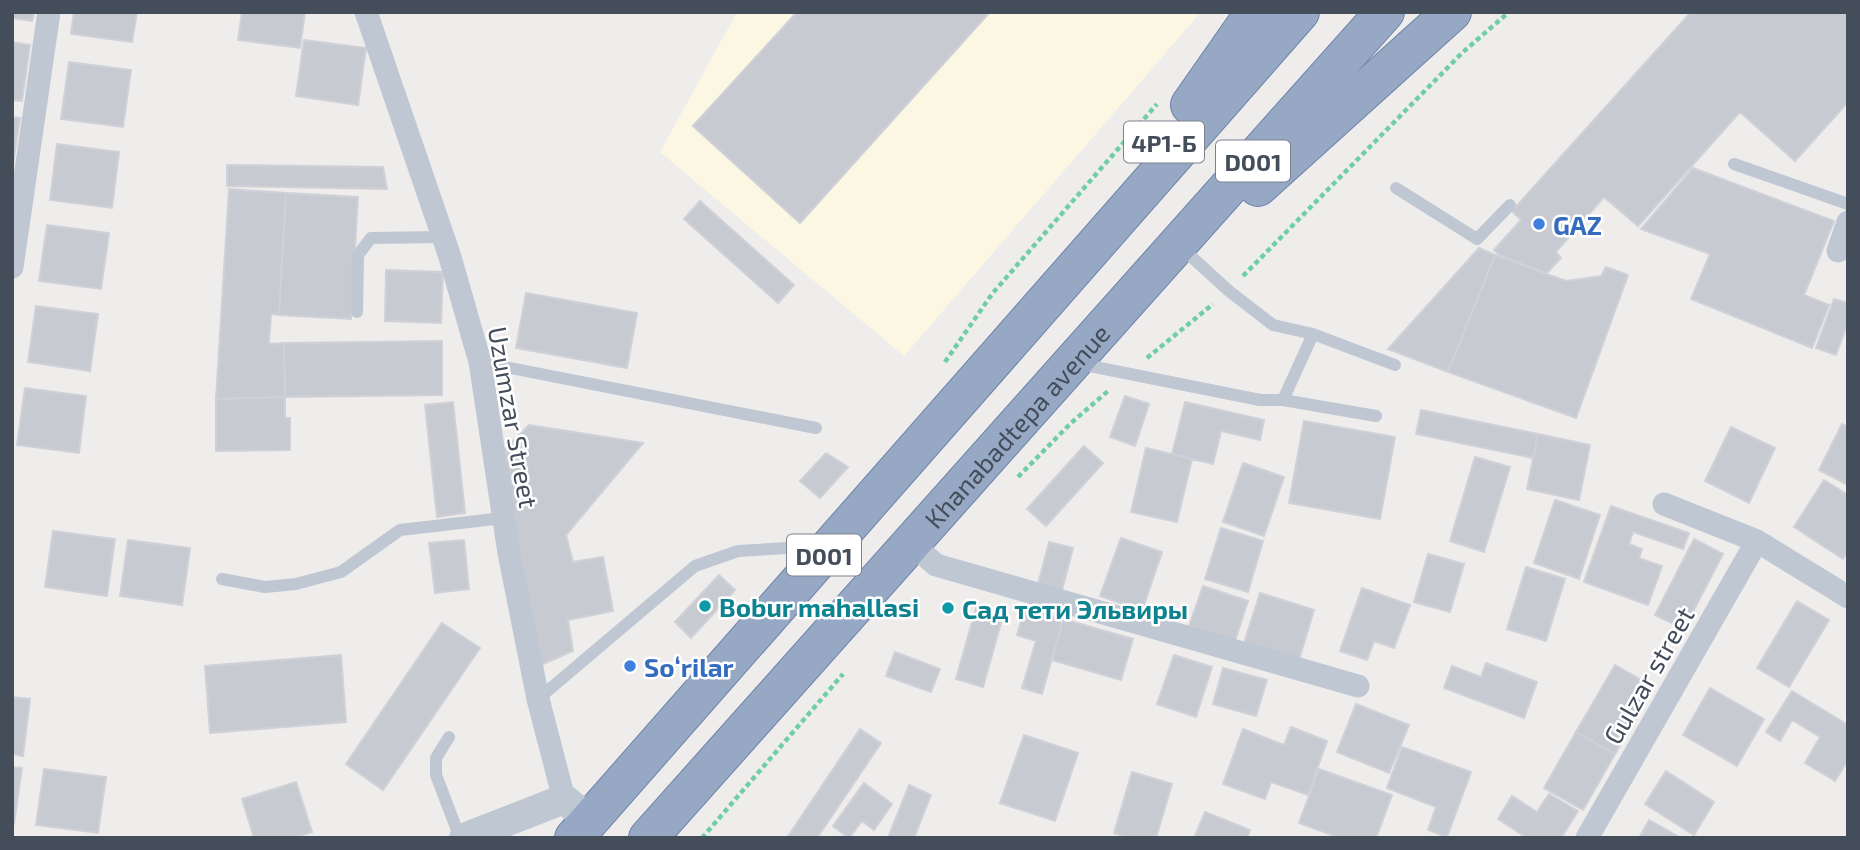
<svg xmlns="http://www.w3.org/2000/svg" width="1860" height="850" font-family="'Exo 2',sans-serif">
	<rect width="100%" height="100%" fill="#efecec"/>
	<path fill="#fcf7e3" d="M737,12H1201L904,356L660,152Z"/>
	<path fill="#c8cad2" stroke="#d0d1d8" stroke-width="2" d="M12,12H34L32,21L12,18Z
		M74,12H137L132,42L71,34Z
		M242,12H305L300,48L238,40Z
		M797,12H990L800,223L693,126Z
		M1691,12H1848V102L1795,161L1740,112L1638,226L1604,197L1556,252L1561,258L1547,273L1501,256L1494,250L1521,220L1512,211Z
		M304,40L366,48L358,105L296,96Z
		M12,42L30,45L22,101L12,100Z
		M69,62L131,70L123,127L61,119Z
		M12,117L20,118L12,172Z
		M57,144L119,152L112,208L50,200Z
		M227,165L383,167L387,189L227,186Z
		M1693,168L1834,221L1804,295L1829,305L1812,348L1691,299L1710,254L1641,229Z
		M229,189L286,193L279,315L271,314L269,344L284,343L285,397L216,399Z
		M286,193L358,197L351,319L279,315Z
		M700,201L794,285L778,303L684,219Z
		M47,225L109,233L101,289L39,281Z
		M1479,248L1495,255L1448,372L1388,349Z
		M1495,255L1566,281L1601,276L1606,267L1628,275L1576,418L1448,372Z
		M386,270L443,272L441,323L385,321Z
		M526,293L637,313L627,368L516,348Z
		M1834,299L1848,303V322L1836,355L1816,348Z
		M36,306L98,314L90,371L28,362Z
		M442,341V395L285,397L284,343Z
		M25,388L86,396L79,453L17,445Z
		M1125,396L1149,404L1135,446L1110,437Z
		M285,397V418H290V450L216,451V399Z
		M453,402L465,513L437,517L425,405Z
		M1185,402L1264,420L1260,440L1221,431L1213,464L1172,454Z
		M1421,410L1538,434L1533,458L1416,434Z
		M1304,421L1395,437L1380,519L1289,503Z
		M1842,424L1848,427V485L1819,470Z
		M529,425L643,443L566,535L573,562L603,557L613,611L568,620L573,651L541,665L507,480L506,448Z
		M1731,427L1775,448L1749,503L1705,481Z
		M1538,434L1590,445L1579,500L1527,489Z
		M1084,446L1103,463L1046,526L1027,509Z
		M1146,448L1192,459L1177,522L1131,512Z
		M826,453L848,467L820,498L800,481Z
		M1475,457L1510,467L1484,552L1450,541Z
		M1243,463L1284,477L1264,536L1223,522Z
		M1824,480L1848,495V552L1843,559L1794,527Z
		M1555,500L1600,515L1579,579L1534,563Z
		M1611,506L1689,533L1683,549L1633,532L1629,544L1642,549L1639,558L1662,566L1648,605L1584,582Z
		M1221,528L1263,541L1248,592L1205,579Z
		M53,531L115,539L107,596L45,587Z
		M1121,538L1162,552L1142,611L1100,596Z
		M1694,539L1723,554L1684,629L1655,615Z
		M128,540L190,548L182,605L120,596Z
		M464,540L469,589L435,593L429,543Z
		M1049,542L1073,548L1061,594L1037,588Z
		M1428,554L1464,564L1450,612L1414,602Z
		M1526,567L1565,579L1546,641L1507,629Z
		M719,575L735,590L691,638L675,622Z
		M1203,586L1248,601L1235,641L1189,626Z
		M1362,588L1410,605L1394,648L1374,641L1367,660L1340,651Z
		M1260,593L1314,610L1299,660L1244,643Z
		M1797,601L1829,620L1789,687L1757,668Z
		M976,608L1003,616L983,687L956,679Z
		M1025,608L1063,619L1042,694L1022,688L1036,641L1017,635Z
		M1063,619L1133,639L1121,680L1052,660Z
		M442,623L480,648L383,790L346,764Z
		M895,652L940,669L931,692L886,676Z
		M341,655L346,722L210,733L205,666Z
		M1174,655L1212,667L1196,717L1157,704Z
		M1486,663L1537,682L1524,718L1444,688L1452,666L1481,677Z
		M1615,665L1654,687L1615,754L1576,732Z
		M1223,668L1267,680L1256,716L1213,704Z
		M1710,688L1764,719L1737,766L1683,735Z
		M1792,691L1848,725V760L1835,781L1805,763L1820,737L1792,720L1780,741L1766,732Z
		M12,697L30,699L23,756L12,754Z
		M1356,704L1409,725L1389,773L1337,752Z
		M1291,727L1327,741L1308,795L1271,782L1265,799L1223,784L1243,729L1284,745Z
		M860,729L881,743L817,838H787Z
		M1576,732L1615,754L1583,810L1544,788Z
		M1024,735L1078,753L1055,821L1000,803Z
		M1402,747L1471,772L1447,837L1428,830L1436,807L1387,788Z
		M12,767L22,768L14,824H12Z
		M44,769L106,777L98,833L36,825Z
		M1319,769L1392,795L1376,838H1340L1299,823Z
		M1666,771L1714,802L1694,835L1645,804Z
		M1132,772L1172,784L1156,838H1130L1114,833Z
		M296,782L312,832L293,838H254L242,799Z
		M864,783L892,804L874,830L862,821L849,838L833,826Z
		M909,785L931,795L914,838H888Z
		M1549,794L1578,811L1561,838H1527L1498,819L1512,796L1537,812Z
		M1205,812L1250,830L1247,838H1194Z
		M1649,820L1681,838H1639Z"/>
	<g fill="none" stroke-linecap="round" stroke-linejoin="round">
		<g stroke="#6d83a9" stroke-width="40">
			<g id="trunk">
				<path d="M1190,105L1255,12"/>
				<path d="M1258,187L1452,12"/>
				<path d="M574,838L1300,12"/>
				<path id="s1" d="M648,838L1385,12"/>
			</g>
		</g>
		<path stroke="#70cdaa" stroke-width="4.5" stroke-dasharray="5 3.5" stroke-linecap="butt" d="M1243,276L1463,52L1509,12
			M1147,358L1213,304
			M945,362L992,294L1157,104
			M1018,477L1071,423L1108,391
			M702,838L843,674"/>
		<path stroke="#bfc7d2" stroke-width="12" d="M1734,164L1848,204
			M1396,188L1477,239L1510,205
			M1185,251L1229,291L1273,325L1313,334L1395,365
			M357,312L358,255L371,238L443,237
			M480,362L816,428
			M1080,364L1260,400H1283L1376,416
			M1283,400L1313,334
			M222,579L265,587L296,584L341,572L400,530L503,518
			M538,699L695,566L738,551L822,546
			M449,737L436,758V775L460,838"/>
		<path stroke="#bfc7d2" stroke-width="23" d="M366,12L450,257L480,362L509,553L538,699L564,799
			M1838,251L1848,222
			M12,267L49,12
			M1664,504L1757,541L1848,597
			M911,543L936,565L1358,686
			M1587,838L1757,541"/>
		<path stroke="#bfc7d2" stroke-width="30" d="M464,838L564,799L590,820"/>
		<use href="#trunk" stroke="#96a8c4" stroke-width="38"/>
	</g>
	<g fill="#3f7fe0" stroke="#fff" stroke-width="2.5">
		<circle cx="1539" cy="224" r="7"/>
		<circle cx="630" cy="666" r="7"/>
	</g>
	<g fill="#0f9aa8" stroke="#fff" stroke-width="2.5">
		<circle cx="705" cy="606" r="7"/>
		<circle cx="948" cy="608" r="7"/>
	</g>
	<g text-anchor="middle" dominant-baseline="central" stroke-width="5" stroke-linejoin="round" paint-order="stroke">
		<g fill="#fff" stroke="#7c828c" stroke-width="2">
			<rect x="1124" y="121.5" width="80" height="41" rx="5"/>
			<rect x="1216" y="140.5" width="74" height="41" rx="5"/>
			<rect x="787" y="534.5" width="74" height="41" rx="5"/>
		</g>
		<g font-size="24" font-weight="bold" fill="#444d5a">
			<text x="1164" y="142">4Р1-Б</text>
			<text x="1253" y="161">D001</text>
			<text x="824" y="555">D001</text>
		</g>
		<g font-size="26" font-weight="bold" fill="#366cbe" stroke="#fff" text-anchor="start">
			<text x="1553" y="224">GAZ</text>
			<text x="644" y="666">Soʻrilar</text>
		</g>
		<g font-size="26" fill="#444d5a" stroke="#fff">
			<text transform="translate(514 417) rotate(80)">Uzumzar Street</text>
			<text stroke="none"><textPath href="#s1" startOffset="553">Khanabadtepa avenue</textPath></text>
			<text transform="translate(1648 675) rotate(-60)">Gulzar street</text>
		</g>
		<g font-size="26" font-weight="bold" fill="#0d838f" stroke="#fff" text-anchor="start">
			<text x="719" y="606">Bobur mahallasi</text>
			<text x="962" y="608">Сад тети Эльвиры</text>
		</g>
	</g>
	<rect width="1860" height="850" fill="none" stroke="#444d5a" stroke-width="28"/>
</svg>
